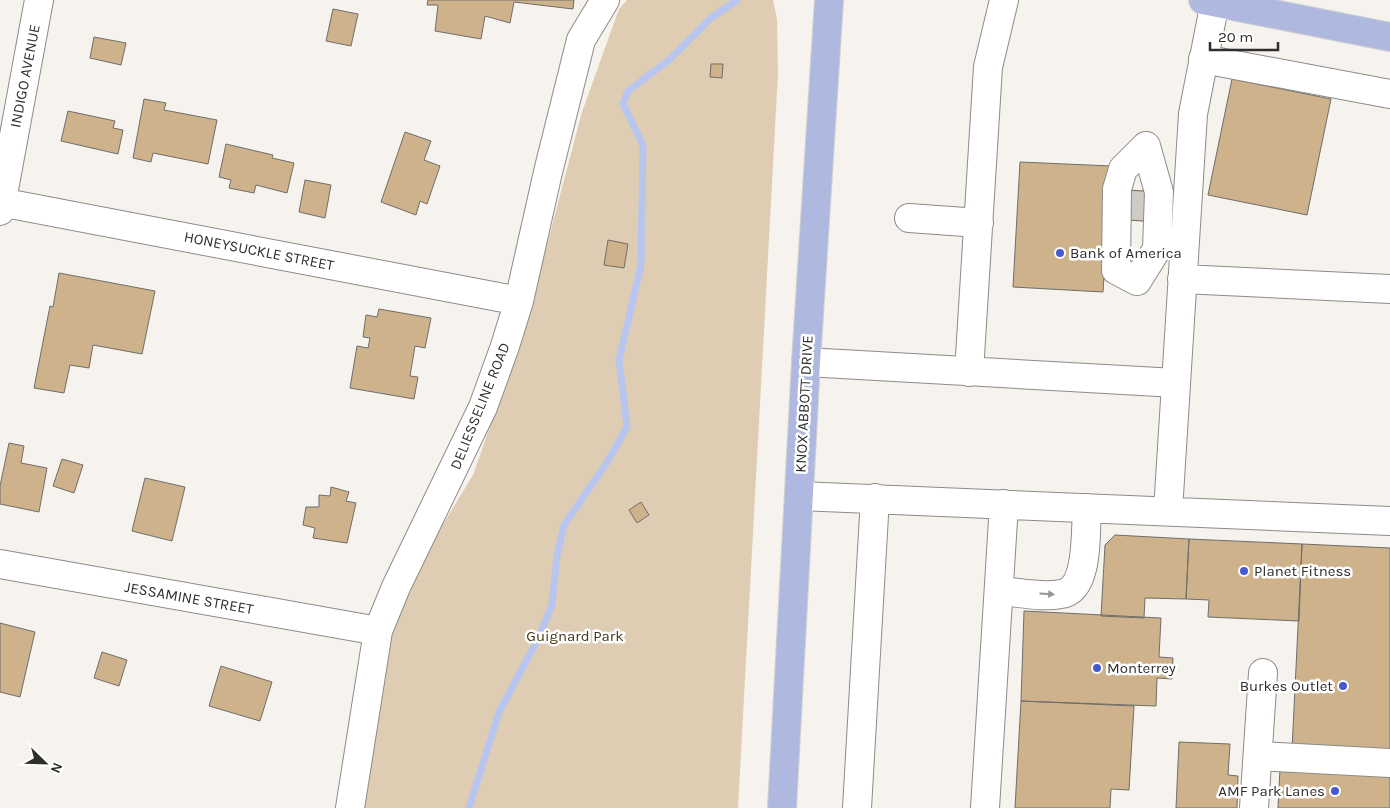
<svg xmlns="http://www.w3.org/2000/svg" width="1390" height="808" font-family="Karla,sans-serif">
	<rect width="100%" height="100%" fill="#f6f2ee"/>
	<path fill="#decdb3" d="M627,0H773L777,19L778,73L738,808H357L378,631L473,475L526,324L582,112L619,9Z"/>
	<g fill="none" stroke-linecap="round" stroke-linejoin="round">
		<path stroke="#b8c5ef" stroke-width="7" d="M469,808L499,712L539,637L552,605L557,555L564,525L606,464L627,427L619,360L641,265L643,145L623,104L628,91L669,60L711,18L737,0"/>
	</g>
	<path fill="#cdb28b" stroke="#706d69" d="M428,0H574L573,9L514,2L510,23L485,16L481,39L435,31L438,5H427Z
		M333,9L358,14L351,46L326,41Z
		M94,37L126,43L121,65L90,58Z
		M711,64H723L722,78L710,77Z
		M1232,79L1331,99L1307,215L1208,195Z
		M144,99L166,103L164,110L217,120L208,164L153,153L151,162L133,158Z
		M68,111L115,121L113,128L123,130L118,154L61,141Z
		M405,132L431,141L424,160L440,166L427,204L420,201L416,215L381,202Z
		M226,144L273,155L272,158L294,163L287,193L256,185L254,193L229,188L231,180L219,177Z
		M1020,162L1111,166L1103,292L1013,287Z
		M305,180L331,185L325,218L299,212Z
		M1110,189L1161,192L1160,222L1108,219Z
		M608,240L628,244L624,268L604,265Z
		M59,273L155,291L142,354L93,345L89,368L70,365L64,393L34,388L50,306L53,307Z
		M379,309L431,318L425,348L415,346L410,376L418,377L414,399L350,388L357,346L368,348L370,338L363,337L366,315L377,317Z
		M9,443L24,446L21,463L47,468L39,512L0,504V486Z
		M62,459L83,465L74,493L53,486Z
		M145,478L185,487L172,541L132,531Z
		M331,487L349,492L346,501L356,503L347,543L313,538L315,528L303,525L306,507H319V495L330,496Z
		M641,502L649,515L637,523L629,510Z
		M1115,535L1189,539L1186,599L1145,598L1144,618L1101,616L1105,545Z
		M1189,539L1302,544L1299,621L1208,617L1209,600L1186,599Z
		M1302,544L1390,548V755L1292,750Z
		M1024,611L1161,618L1159,657L1173,658L1172,679L1157,678L1156,706L1021,701Z
		M0,623L35,632L20,697L0,692Z
		M102,652L127,660L119,686L94,678Z
		M221,666L272,682L260,721L209,706Z
		M1021,701L1134,706L1129,790L1111,789L1110,808H1015Z
		M1179,742L1230,744L1228,775L1238,776L1237,808H1176Z
		M1280,769L1390,774V808H1278Z"/>
	<g fill="none" stroke-linecap="round" stroke-linejoin="round">
		<path stroke="#cecbc7" stroke-width="28" stroke-dasharray="28 14" stroke-linecap="butt" d="M1141,220L1143,191"/>
		<g stroke="#8e8b87" stroke-width="30">
			<path id="minor" d="M1203,59L1390,94
				M0,202L519,301
				M0,211L39,0
				M909,218L979,223
				M1182,279L1390,289
				M1137,281L1116,270L1117,189L1123,169L1146,146
				M1137,281L1157,249L1159,192L1146,146
				M806,362L1176,383
				M969,372L988,67L1004,0
				M799,496L1390,521
				M1168,511L1193,114L1215,2
				M0,564L378,631
				M999,591C1018,592 1041,598 1061,594C1090,590 1085,530 1087,508
				M1258,756L1390,763
				M350,808L378,631L396,587L483,407L505,346L519,301L548,172L581,40L605,0
				M857,808L875,498
				M985,808L1004,504
				M1254,808L1263,673"/>
		</g>
		<g stroke="#d1d1d1" stroke-width="30">
			<path id="major" d="M1203,0L1390,37
				M782,808L806,362L829,0"/>
		</g>
		<use href="#minor" stroke="#fff" stroke-width="28"/>
		<use href="#major" stroke="#afb9df" stroke-width="28"/>
	</g>
	<defs><path id="oneway-solid" d="M-6-.8H1V-3.2L6.5 0L1 3.2V.8H-6Z" transform="scale(1.25)"/></defs>
	<use fill="#979696" href="#oneway-solid" transform="translate(1047 594) rotate(3)"/>
	<g fill="#4759ce" stroke="#fff" stroke-width="2">
		<circle cx="1060" cy="253" r="5"/>
		<circle cx="1244" cy="571" r="5"/>
		<circle cx="1097" cy="668" r="5"/>
		<circle cx="1343" cy="686" r="5"/>
		<circle cx="1335" cy="791" r="5"/>
	</g>
	<g text-anchor="middle" dominant-baseline="central" stroke-width="5" stroke-linejoin="round" paint-order="stroke">
		<g font-size="15" fill="#2f2e2d" stroke="#fff">
			<text transform="translate(25 76) rotate(-79)">INDIGO AVENUE</text>
			<text transform="translate(259 251) rotate(11)">HONEYSUCKLE STREET</text>
			<text transform="translate(804 404) rotate(-87)">KNOX ABBOTT DRIVE</text>
			<text transform="translate(480 406) rotate(-68)">DELIESSELINE ROAD</text>
			<text transform="translate(189 598) rotate(10)">JESSAMINE STREET</text>
		</g>
		<g font-size="15" fill="#2f2e2d" stroke="#fff" text-anchor="start">
			<text x="1070" y="253">Bank of America</text>
			<text x="1254" y="571">Planet Fitness</text>
			<text x="1107" y="668">Monterrey</text>
			<text x="1333" y="686" text-anchor="end">Burkes Outlet</text>
			<text x="1325" y="791" text-anchor="end">AMF Park Lanes</text>
		</g>
		<g font-size="15" fill="#463212" stroke="#fff">
			<text x="575" y="636">Guignard Park</text>
		</g>
	</g>
	<g transform="translate(45 763) rotate(113)" stroke="#ffffff" stroke-width="4" paint-order="stroke">
	<path d="M0-4L9 19L0 12L-9 19Z" fill="#2f2e2d"/>
	<text y="-8" font-size="14" font-weight="bold" text-anchor="middle" fill="#2f2e2d">N</text>
	</g>
	<path d="M1210 42v8h68v-8" fill="none" stroke="#2f2e2d" stroke-width="2.5"/>
	<text x="1218" y="42" font-size="15" fill="#2f2e2d" stroke="#ffffff" stroke-width="4" paint-order="stroke">20 m</text>
</svg>
